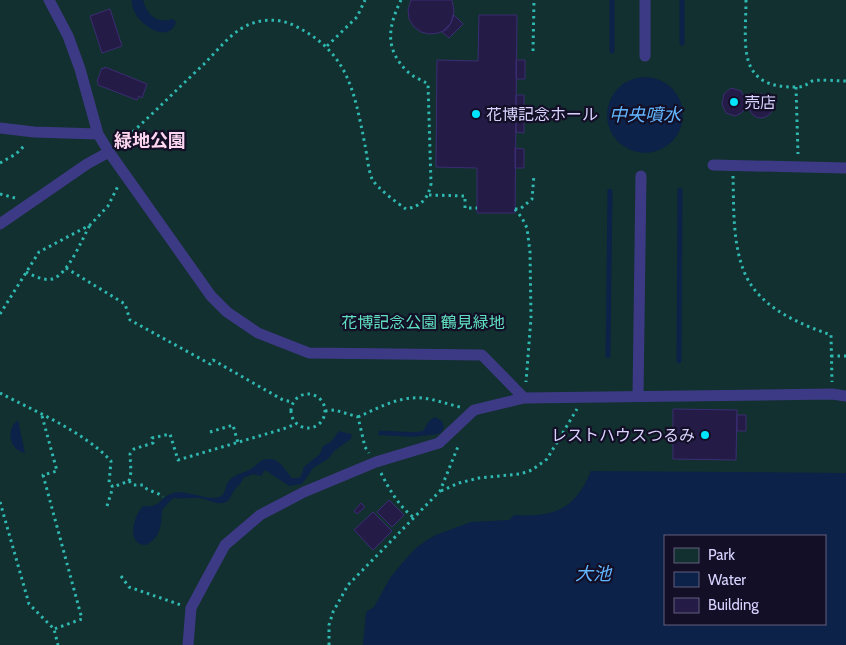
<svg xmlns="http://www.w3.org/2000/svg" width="846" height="645" font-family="Cabin,'Noto Sans JP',sans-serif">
	<rect width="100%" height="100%" fill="#130f26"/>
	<path fill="#12302f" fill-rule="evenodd" d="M0,0H846V645H0ZM665,536H825V624H665Z"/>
	<path fill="#0c2248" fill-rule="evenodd" d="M132,0H143C147,15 157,24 173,19L176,22C168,48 129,19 132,0Z
		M607 115a38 38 0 1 1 76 0a38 38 0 1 1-76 0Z
		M435,417L442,421L444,427L441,433L438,434L412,437L378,435L379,431C392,430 410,434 423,431L429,421Z
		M18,420L25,453C8,450 6,429 18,420Z
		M339,431L351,434L352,436L351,439L335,450L328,459L313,468L302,484L289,486L265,470L261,476L253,474L243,478C242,484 237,486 234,491C231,494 231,498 228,501C218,508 206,497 197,498C188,498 181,499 173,498L162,510C161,526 161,537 146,545C125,544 134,515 143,506C160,509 160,497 173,493C186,489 206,501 219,497C227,494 224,486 229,481C234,474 241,474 249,470C253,468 257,464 261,461C277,453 284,469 292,478H299L301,476L304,467L320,454L323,446L331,442Z
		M591,471L846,473V645H363L366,612L374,607L390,578L403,562L416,548L427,540L438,534L471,522L509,520L514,515C554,517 575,510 591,471ZM665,536H825V624H665Z"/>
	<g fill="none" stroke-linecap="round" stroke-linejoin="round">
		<path stroke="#0c2248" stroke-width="5" d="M682,0V43
			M612,51V0
			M608,356L610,191
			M679,361L680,190"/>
	</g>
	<path fill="#241b47" stroke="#3b2d73" d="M411,0H452L454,11L451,23L446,30L438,33L429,34L421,32L414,27L409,19L408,10Z
		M110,9L122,46L102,53L90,16Z
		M454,15L463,24L449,38L442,32L451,23Z
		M479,15H517L515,213H477V168L436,167L437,60L478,61Z
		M516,60H525V79H516Z
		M105,67L147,84L142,98L139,96L137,100L98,85V82L97,81L102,68L104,69Z
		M731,88L741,91L746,100L744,110L741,113L735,116L726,113L722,104L724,94Z
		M749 106a12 12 0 1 1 24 0a12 12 0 1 1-24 0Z
		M516,95H524V133L516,132Z
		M515,148L524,149V168H515Z
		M673,409L737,410L736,460L673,459Z
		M737,415H746V431H737Z
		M389,500L404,515L392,527L377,512Z
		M361,503L365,507L357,514L354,511Z
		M373,512L392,531L373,550L354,530Z"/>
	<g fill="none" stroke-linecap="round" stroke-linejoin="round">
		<path stroke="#2fb8b0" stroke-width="3" stroke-dasharray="2.5 4" stroke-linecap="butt" d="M746,0C746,45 735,89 798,87C804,87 807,84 812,81C818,79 838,81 846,81
			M327,46L357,17L365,0
			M533,51L534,0
			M796,87L798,154
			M118,145C148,119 175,91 204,64C215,53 226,39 239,30C255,19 276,17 293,25C348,51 354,90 365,145C367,155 368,169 372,179C378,189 396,202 406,209C421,206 428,199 431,184L428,84C422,80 413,77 408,72C384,49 388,27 401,0
			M0,163L16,154L25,145
			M733,176C734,209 732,248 747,278C763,309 800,324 831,335L832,382
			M0,194L15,198
			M429,195L465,196V208H477
			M515,209L522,218L527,228L530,252L531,318L526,382
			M515,209H520L532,199L534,175
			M66,268L125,304L130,320L210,364L213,360L283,400L293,402
			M26,272C34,276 44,281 52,279C68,275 82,239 90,225
			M0,314L39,252L90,225L108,206L118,186
			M831,356H846
			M0,393C36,412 83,431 111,461L109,483L113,487L129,481L131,472L130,454L134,449L153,443L152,438L170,434L178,460L283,429L296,424
			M291 411a17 17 0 1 1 34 0a17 17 0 1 1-34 0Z
			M325,411L335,410L358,417L365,447L369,453
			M42,416L57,471L43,475L82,619L54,629
			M358,417C378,408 399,396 422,398C434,399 447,404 460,407
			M210,432L233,425L238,443
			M381,473C390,491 399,506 414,518
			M129,481L133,485H143C147,492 157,491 163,497
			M441,491L459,483L479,478L520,474L532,470L547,459L577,409
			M0,502L29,604L54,629L58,645
			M107,506L113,487
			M121,576L129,587L181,605
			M329,645V625L333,612L348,585L440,491L459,444"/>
		<path stroke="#3d3a85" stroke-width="11" d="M49,0L68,36L80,69L98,134L109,152L211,296L227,312L258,333L309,353L482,355L524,398L832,394L846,396
			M645,56V0
			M0,128L34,132L98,134
			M713,165L846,168
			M0,224L87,164L109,152
			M638,396L641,176
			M188,645L191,608L205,582L225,545L260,515L304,492L376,462L439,443L474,410L524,398"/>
	</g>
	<g fill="#00e5ff" stroke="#130f26" stroke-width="2">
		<circle cx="734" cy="102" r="5"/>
		<circle cx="476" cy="114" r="5"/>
		<circle cx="705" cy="435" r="5"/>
	</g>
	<g text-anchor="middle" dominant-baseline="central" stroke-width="4.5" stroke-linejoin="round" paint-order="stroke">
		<g font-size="16" fill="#d9d4ff" stroke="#130f26" text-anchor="start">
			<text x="744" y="102">売店</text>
			<text x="486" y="114">花博記念ホール</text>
			<text x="695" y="435" text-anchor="end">レストハウスつるみ</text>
		</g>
		<g font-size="16" fill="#5fe0c0" stroke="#130f26">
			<text x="423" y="322">花博記念公園 鶴見緑地</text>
		</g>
		<g font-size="18" font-style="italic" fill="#62b6ff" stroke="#130f26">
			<text x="645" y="115">中央噴水</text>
			<text x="593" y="574">大池</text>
		</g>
		<g font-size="18" font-weight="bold" fill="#ffd6f0" stroke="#130f26">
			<text x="150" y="141">緑地公園</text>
		</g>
	</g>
	<rect x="664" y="535" width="162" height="90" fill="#130f26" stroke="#625e7d"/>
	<rect x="674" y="548" width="25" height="15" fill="#12302f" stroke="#625e7d"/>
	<text x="708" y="560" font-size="15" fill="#d9d4ff">Park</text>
	<rect x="674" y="572" width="25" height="15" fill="#0c2248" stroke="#625e7d"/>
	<text x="708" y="585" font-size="15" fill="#d9d4ff">Water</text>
	<rect x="674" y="598" width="25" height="15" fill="#241b47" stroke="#625e7d"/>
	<text x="708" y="610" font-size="15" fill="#d9d4ff">Building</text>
</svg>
